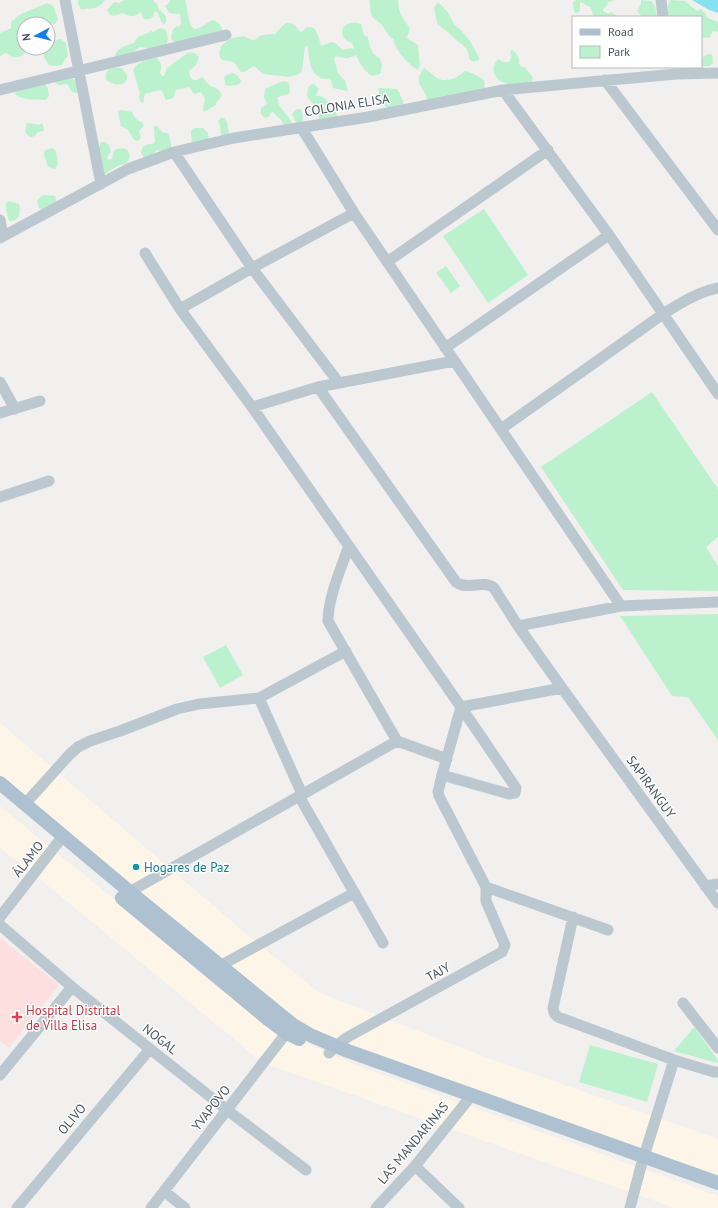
<svg xmlns="http://www.w3.org/2000/svg" width="718" height="1208" font-family="'PT Sans',sans-serif">
	<rect width="100%" height="100%" fill="#f2efef"/>
	<path fill="#fdf5e8" d="M0,723L257,943L320,993L488,1058L718,1139V1179L311,1033L0,780Z
		M0,806L53,850L283,1035L285,1034L374,1072L718,1196V1208H675L263,1063L35,875L0,848Z"/>
	<path fill="#fcdfde" d="M0,938L59,985L9,1048L0,1041Z"/>
	<path fill="#bbf2cd" d="M78,0H105C97,11 92,7 81,10L78,3Z
		M125,0H154V2L157,4L158,8L166,16V22L164,25C160,21 160,16 157,12H154V16L150,19H144L140,12C134,19 129,16 122,13C114,16 111,18 107,10L114,2L119,3Z
		M170,0H185C189,10 186,20 194,29C203,28 205,23 213,20C221,24 222,26 223,35L194,41L189,38L186,43L176,45L171,38C173,30 172,27 180,26L181,22L180,14L169,13L165,6L169,3Z
		M369,0H398C398,12 403,19 410,28L407,38L418,45L420,65L418,70C407,64 396,51 393,39C387,36 386,29 381,24C378,21 374,20 372,16C369,10 371,5 369,0Z
		M576,0H614L610,2H608L607,6L603,9V11L609,14L611,12L619,17H596L594,16L590,7C586,6 585,3 580,2V11L577,13L574,12L573,2Z
		M641,0L651,1L655,6L657,17H642L640,14L638,13L637,11L641,4Z
		M670,0L685,1L697,11L701,9L705,13L708,18L718,22V32L713,31L709,38L701,37V17H670C666,12 668,5 670,0Z
		M438,2L447,11L454,24L461,30L470,41L480,59L474,62L470,60L467,49L437,23L434,7Z
		M47,3L53,6L58,19L56,23L48,26V24H24V33L21,34L17,40L24,46L25,53C17,59 15,59 6,53L0,56V33L11,28V22L21,14Z
		M287,23C294,23 296,26 300,32L303,31L307,27L314,28L318,35L321,46L331,42L335,43L343,50L351,48L354,49L356,53L352,43C333,37 344,17 361,24L364,35L368,37C369,43 370,49 374,54C375,55 377,56 379,58C383,62 382,69 380,74L372,76C365,72 359,62 356,55C349,59 344,59 336,56L334,59L338,73L345,81L348,91L333,88L331,80C327,78 322,80 319,77C309,71 309,57 308,47L305,46L302,71L299,74L289,77L263,74L254,66L244,72H241C238,69 237,64 233,62C229,60 224,62 221,59C219,56 219,53 220,50C222,40 237,35 246,37C249,38 251,40 255,40L261,35L275,34L283,25Z
		M161,28L166,30L168,39L166,47L151,50L147,48L140,47L135,51L134,56H115C117,47 126,46 134,43C138,34 144,36 151,31L153,32Z
		M61,39L66,43L68,56L65,59L62,65L56,66L49,65L45,59L42,52L44,48H48V43L56,40Z
		M512,50C517,53 520,58 519,64L522,67H525L533,78L531,83L508,85C505,82 503,83 499,80C492,74 492,66 498,59L504,62H509L512,56L510,52Z
		M190,52L195,53L199,57L196,65L189,71L190,77L194,80H197L202,77L210,86C216,87 220,90 222,96L216,103V105L204,112L203,107L205,99L201,92L194,94L189,87L176,90L173,98L166,100L162,91L159,90L145,94L143,103L140,101L139,97L140,93L133,70C137,62 148,59 156,58C162,62 162,67 160,73L162,76H164L167,68L186,54Z
		M708,54H712L713,63L710,66H701V58Z
		M115,68H122L127,75V80C120,88 114,84 106,80C105,72 107,69 115,68Z
		M424,68C428,70 432,75 437,78C446,83 458,78 465,71L472,73L484,80L485,90L428,102C425,85 411,86 424,68Z
		M233,73L238,76L241,81L240,83L237,85L227,86L225,83L224,77L226,75Z
		M69,76L79,83V88L77,93L72,92L67,84L59,85L55,83L53,80Z
		M286,81L289,84L290,91L289,94L278,97C276,109 292,115 292,127H285L281,120L273,112L270,113L269,117L265,118C261,115 260,113 261,108L267,104L264,97L265,89C272,86 278,82 286,81Z
		M45,83L48,89L49,96L46,100C36,99 23,101 15,94L16,89Z
		M314,84L319,89L316,94V96C325,95 328,101 330,109L335,111L337,115L336,118L320,121L316,108L307,96L308,88L310,85Z
		M379,88L397,89L399,92L405,106L389,110C383,104 377,97 379,88Z
		M297,109H301C303,114 304,119 301,124H297L292,114Z
		M121,110L132,112C134,117 137,121 142,122L144,125L139,131L141,138L138,141L134,140L128,130L121,126L118,112Z
		M221,118H224C229,124 228,129 229,136H221L220,125L218,121Z
		M27,123L36,124L38,125L42,123L44,129L43,131L38,132L35,136L31,137L27,135L25,131Z
		M154,126H157L162,132L168,133L171,142V148L163,151L157,150L151,157L145,158L141,154C141,146 146,144 153,144L155,142Z
		M195,128H203L208,133L209,141L194,144C191,140 191,136 191,131Z
		M101,142H105L109,145L111,152L107,157L108,160L112,159L114,151L116,149C119,148 123,148 126,149C130,151 131,159 127,162C124,165 121,164 118,166C112,169 109,171 103,176L99,147Z
		M52,148L55,150C57,156 60,164 55,169L48,167L44,155V151Z
		M44,195L55,196L57,203L43,210L39,208L37,201L41,196Z
		M8,201L19,204C21,212 20,222 9,221L6,210V204Z
		M484,209L528,275L488,303L443,236Z
		M446,266L460,286L451,293L436,273Z
		M652,392L718,489V537L706,547L718,566V591L623,590L541,467Z
		M718,614V740L688,697L672,696L620,616Z
		M226,645L243,675L220,688L203,657Z
		M694,1027L718,1060L717,1063L674,1051Z
		M590,1045L658,1064L647,1102L579,1082Z"/>
	<path fill="#86e2f1" d="M692,0H718V13L709,10Z"/>
	<g fill="none" stroke-linecap="round" stroke-linejoin="round">
		<path stroke="#bcc8cf" stroke-width="11" d="M65,0L101,184
			M661,0L663,17
			M605,80L718,230
			M0,90L226,35
			M503,90L609,235L718,394
			M301,127L354,213L621,606
			M174,152L252,268L339,383
			M0,220L3,236
			M0,238L128,169L174,152L234,138L368,117L503,90L676,74L718,73
			M145,253L180,309L252,407L461,707L516,788L515,793L509,794L442,775
			M387,262L548,150
			M180,309L252,268L354,213
			M445,348L609,235
			M0,382L15,409
			M318,387L456,582C467,591 483,579 494,588L518,626L562,688L718,903
			M252,407L318,387L454,361
			M0,413L40,401
			M501,429C541,401 581,372 621,344C648,325 686,294 718,288
			M0,497L49,481
			M349,546C341,568 328,598 328,621L397,741L447,759
			M518,626L621,606L718,602
			M259,698L302,794
			M461,707L442,775L438,792L439,796L486,887L608,930
			M461,707L562,688
			M299,796L383,943
			M25,804L70,754L78,747L90,741L120,731L177,709L199,704L259,698L346,651
			M705,886L718,884
			M124,895L397,741
			M0,917L63,836
			M573,917L553,1008L554,1013L558,1017L674,1060L714,1072H718
			M0,925L72,987L227,1110L306,1170
			M214,969L354,893
			M683,1003L718,1048
			M329,1053L336,1046L346,1038L502,952L505,945L486,901V887
			M0,1075L72,987
			M415,1166L459,1208
			M164,1191L185,1208
			M17,1208L150,1049
			M151,1208L291,1027
			M376,1208L415,1166L472,1095
			M630,1208L641,1166L674,1060"/>
		<path stroke="#adc1d0" stroke-width="14" d="M0,783L130,892L293,1025L312,1036L348,1051L718,1183
			M122,898L268,1019L287,1033L299,1039"/>
	</g>
	<circle fill="#0f9aa8" stroke="#fff" stroke-width="1.5" cx="136" cy="867" r="4"/>
	<path fill="#e0444e" stroke="#fff" stroke-width="1.5" d="M15 1011h4v4h4v4h-4v4h-4v-4h-4v-4h4z"/>
	<g text-anchor="middle" dominant-baseline="central" stroke-width="3" stroke-linejoin="round" paint-order="stroke">
		<g font-size="13" fill="#46545e" stroke="#fff">
			<text transform="translate(347 105) rotate(-9)">COLONIA ELISA</text>
			<text transform="translate(651 787) rotate(54)">SAPIRANGUY</text>
			<text transform="translate(28 859) rotate(-52)">ÁLAMO</text>
			<text transform="translate(438 972) rotate(-29)">TAJY</text>
			<text transform="translate(160 1039) rotate(38)">NOGAL</text>
			<text transform="translate(211 1108) rotate(-52)">YVAPOVO</text>
			<text transform="translate(72 1119) rotate(-50)">OLIVO</text>
			<text transform="translate(413 1143) rotate(-50)">LAS MANDARINAS</text>
		</g>
		<g font-size="13" fill="#0d838f" stroke="#fff" text-anchor="start">
			<text x="144" y="867">Hogares de Paz</text>
		</g>
		<g font-size="13" fill="#be3a42" stroke="#fff" text-anchor="start">
			<text x="26" y="1010">Hospital Distrital<tspan x="26" dy="15">de Villa Elisa</tspan></text>
		</g>
	</g>
	<rect x="572" y="16" width="130" height="52" fill="#ffffff" stroke="#b5bbbf"/>
	<rect x="580" y="29" width="20" height="6" fill="#adc1d0" stroke="#b5bbbf"/>
	<text x="608" y="36" font-size="12" fill="#46545e">Road</text>
	<rect x="580" y="46" width="20" height="12" fill="#bbf2cd" stroke="#b5bbbf"/>
	<text x="608" y="56" font-size="12" fill="#46545e">Park</text>
	<g transform="translate(36 36) rotate(263)"><circle r="19" fill="#ffffff" stroke="#b5bbbf"/>
	<path d="M0-3L7 15L0 10L-7 15Z" fill="#0f7eec"/>
	<text y="-6" font-size="11" font-weight="bold" text-anchor="middle" fill="#46545e">N</text>
	</g>
</svg>
